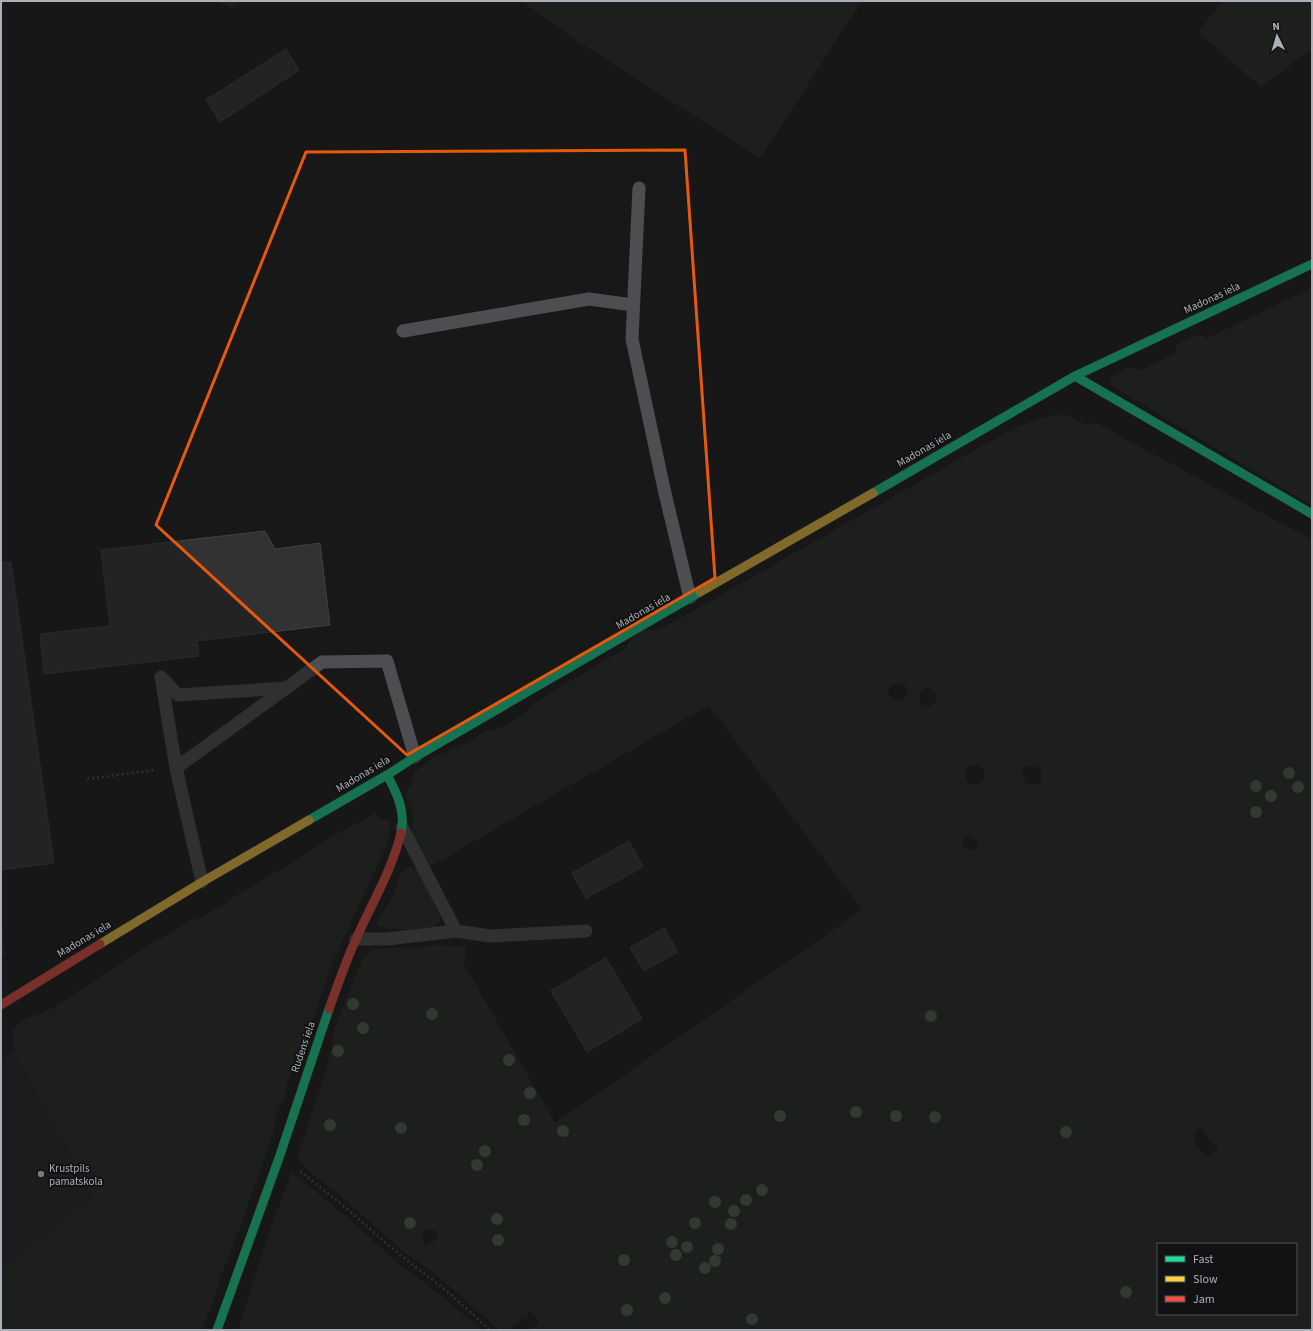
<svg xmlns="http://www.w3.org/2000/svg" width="1313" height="1331" font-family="'Source Sans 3',sans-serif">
	<rect width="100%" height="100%" fill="#181818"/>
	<path fill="#222224" d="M1,925L6,954L1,957Z
		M14,1050L92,1196L1,1271V1059Z"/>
	<path fill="#222822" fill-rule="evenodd" d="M215,1H238L233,9Z
		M522,1H862L760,158L576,40Z
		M1223,1H1312V49L1261,87L1198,32Z
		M1312,288V506L1109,384L1112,376L1129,367L1138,371L1175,353L1177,344L1199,334L1206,339Z
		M1056,415H1068L1087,425L1096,423L1312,540V1330H526L534,1328L539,1323L537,1317L530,1311L528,1312V1318L523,1319L511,1326V1330H499L466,1300L434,1273L404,1252L342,1197L309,1171L301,1162L298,1154L307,1131L308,1125L327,1069L335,1027L363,958L371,951L381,948H422L432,945L466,947L464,964L555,1123L862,910L709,705L431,866L424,864L411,836L414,819L405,794L412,783V777L416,771L434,757L473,740L485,730L496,731L499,727L503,728L525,712L539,700L626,648L631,639L647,629L658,631L1003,434C1020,426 1037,418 1056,415ZM895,683L906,686L908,694C899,709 876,693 895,683ZM927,688L931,689L936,694V701L931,706C919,706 916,698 923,689ZM973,765H980L985,772L984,781L976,785H971C965,781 964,775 967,768ZM1030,765L1038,767L1042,774L1041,783C1029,789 1019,781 1024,768ZM972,837L978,843V850L966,849L962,844L964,838ZM1198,1127L1202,1128C1209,1136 1207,1142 1218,1147L1217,1151L1210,1156L1204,1154L1199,1148L1196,1146L1194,1134L1196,1132ZM429,1229L434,1230L438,1233L437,1239L427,1247L424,1246L423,1237L420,1232ZM1158,1244H1296V1314H1158Z
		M375,813L380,820L390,821V831L387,844L330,968L306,1040L286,1087V1094L277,1113L275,1126L265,1157L234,1244L221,1275L216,1294L202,1330H1V1271L92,1196L14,1050L12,1029L25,1019L51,1009L151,943L173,933L181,926L189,921L202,917L210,911L225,905L230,899C269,877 307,853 345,829C356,822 364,822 375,813Z
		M407,867L414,868L420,873L440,916V921L433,928C420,928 387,932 377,925C380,915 388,907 392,898C397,888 398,873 407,867Z
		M292,1172L350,1220L393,1259L440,1295L482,1330H238C255,1277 271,1224 292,1172Z"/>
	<path fill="#323233" stroke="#414144" d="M286,49L299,70L220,122L206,100Z
		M265,531L275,549L320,543L330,625L197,641L199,656L44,674L40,634L110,626L101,550Z
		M1,562H11L54,863L1,870Z
		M629,841L643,867L586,898L572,873Z
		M664,928L678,952L644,971L630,948Z
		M606,958L642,1019L587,1052L551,991Z"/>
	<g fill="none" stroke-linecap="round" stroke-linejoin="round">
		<path stroke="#4e4f51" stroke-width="2.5" stroke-dasharray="2 3" stroke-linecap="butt" d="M87,779L156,770
			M300,1171L340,1203L400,1255L448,1292L490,1330"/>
		<path stroke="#4d4e51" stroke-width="13" d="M639,188L632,339L664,489L690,598
			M403,331L589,299L633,305
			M176,768L161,677L178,695L286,688
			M402,827L456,931L490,936L586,931
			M202,882L176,768L322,662L387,661L415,757
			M356,939H387L456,931"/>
		<path stroke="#16e098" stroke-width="9" d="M1075,376L1312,514
			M873,493L1075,376L1312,264
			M387,775C397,793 406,812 401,833
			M309,820L387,775L415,757L700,592
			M217,1330L279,1158L329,1009"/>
		<path stroke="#ffcf43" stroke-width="9" d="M700,592L873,493
			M100,944L202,882L309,820"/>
		<path stroke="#f24e42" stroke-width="9" d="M1,1005L100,944
			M329,1009C338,985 346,960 357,937C372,903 392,870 401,833"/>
	</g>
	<g fill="#536354">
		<circle cx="1289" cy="773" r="6"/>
		<circle cx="1256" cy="786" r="6"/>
		<circle cx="1298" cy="787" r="6"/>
		<circle cx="1271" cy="796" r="6"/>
		<circle cx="1256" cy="812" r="6"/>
		<circle cx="353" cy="1004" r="6"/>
		<circle cx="432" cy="1014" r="6"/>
		<circle cx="931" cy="1016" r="6"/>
		<circle cx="363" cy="1028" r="6"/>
		<circle cx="338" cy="1051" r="6"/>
		<circle cx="509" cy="1060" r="6"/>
		<circle cx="530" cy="1093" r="6"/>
		<circle cx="856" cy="1112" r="6"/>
		<circle cx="780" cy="1116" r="6"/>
		<circle cx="896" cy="1116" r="6"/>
		<circle cx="935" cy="1117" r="6"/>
		<circle cx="524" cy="1120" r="6"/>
		<circle cx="330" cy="1125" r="6"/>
		<circle cx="401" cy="1128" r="6"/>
		<circle cx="563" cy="1131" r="6"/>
		<circle cx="1066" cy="1132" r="6"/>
		<circle cx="485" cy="1151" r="6"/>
		<circle cx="477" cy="1165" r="6"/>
		<circle cx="762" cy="1190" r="6"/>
		<circle cx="746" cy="1200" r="6"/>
		<circle cx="715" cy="1202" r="6"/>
		<circle cx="734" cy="1211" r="6"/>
		<circle cx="497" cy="1219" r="6"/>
		<circle cx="410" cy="1223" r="6"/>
		<circle cx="695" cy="1223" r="6"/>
		<circle cx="731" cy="1224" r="6"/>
		<circle cx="498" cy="1240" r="6"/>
		<circle cx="672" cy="1242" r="6"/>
		<circle cx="687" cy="1247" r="6"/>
		<circle cx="718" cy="1249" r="6"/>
		<circle cx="676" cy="1255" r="6"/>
		<circle cx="624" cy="1260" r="6"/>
		<circle cx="715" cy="1261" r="6"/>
		<circle cx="705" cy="1268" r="6"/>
		<circle cx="1126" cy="1292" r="6"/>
		<circle cx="665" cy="1298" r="6"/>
		<circle cx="627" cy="1310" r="6"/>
		<circle cx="752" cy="1319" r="6"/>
	</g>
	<path d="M0 0H1313V1331H0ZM685,150L715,578L407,755L156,525L306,152Z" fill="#181818" fill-opacity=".55" fill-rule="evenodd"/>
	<path fill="none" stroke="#e8590c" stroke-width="3" stroke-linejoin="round" d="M685,150L715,578L407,755L156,525L306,152Z"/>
	<circle fill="#787a7f" stroke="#121214" stroke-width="1.5" cx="41" cy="1174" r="4"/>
	<g text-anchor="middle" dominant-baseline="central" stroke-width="4" stroke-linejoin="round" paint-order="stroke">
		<g font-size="11" fill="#abafb7" stroke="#121214">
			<text transform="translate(1212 298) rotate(-25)">Madonas iela</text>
			<text transform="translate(924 449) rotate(-30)">Madonas iela</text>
			<text transform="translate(643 611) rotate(-30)">Madonas iela</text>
			<text transform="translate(363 774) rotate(-31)">Madonas iela</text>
			<text transform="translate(84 939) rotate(-31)">Madonas iela</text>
			<text transform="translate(303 1047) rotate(-71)">Rudens iela</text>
		</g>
		<g font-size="11" fill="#abafb7" stroke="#121214" text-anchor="start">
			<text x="49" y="1168">Krustpils<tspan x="49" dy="13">pamatskola</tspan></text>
		</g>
	</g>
	<rect width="1313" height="1331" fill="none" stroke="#abafb7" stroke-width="4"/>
	<rect x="1157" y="1243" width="140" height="72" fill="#121214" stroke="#4f5155"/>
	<rect x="1165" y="1256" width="20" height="6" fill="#16e098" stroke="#4f5155"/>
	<text x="1193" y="1263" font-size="12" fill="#abafb7">Fast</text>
	<rect x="1165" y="1276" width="20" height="6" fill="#ffcf43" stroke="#4f5155"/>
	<text x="1193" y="1283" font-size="12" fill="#abafb7">Slow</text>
	<rect x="1165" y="1296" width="20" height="6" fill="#f24e42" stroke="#4f5155"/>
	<text x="1193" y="1303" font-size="12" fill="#abafb7">Jam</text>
	<g transform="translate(1277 36) rotate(355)" stroke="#121214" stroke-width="3" paint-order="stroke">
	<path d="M0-3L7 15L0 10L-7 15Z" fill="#abafb7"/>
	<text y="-6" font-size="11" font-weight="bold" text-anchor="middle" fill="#abafb7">N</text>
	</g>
</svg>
